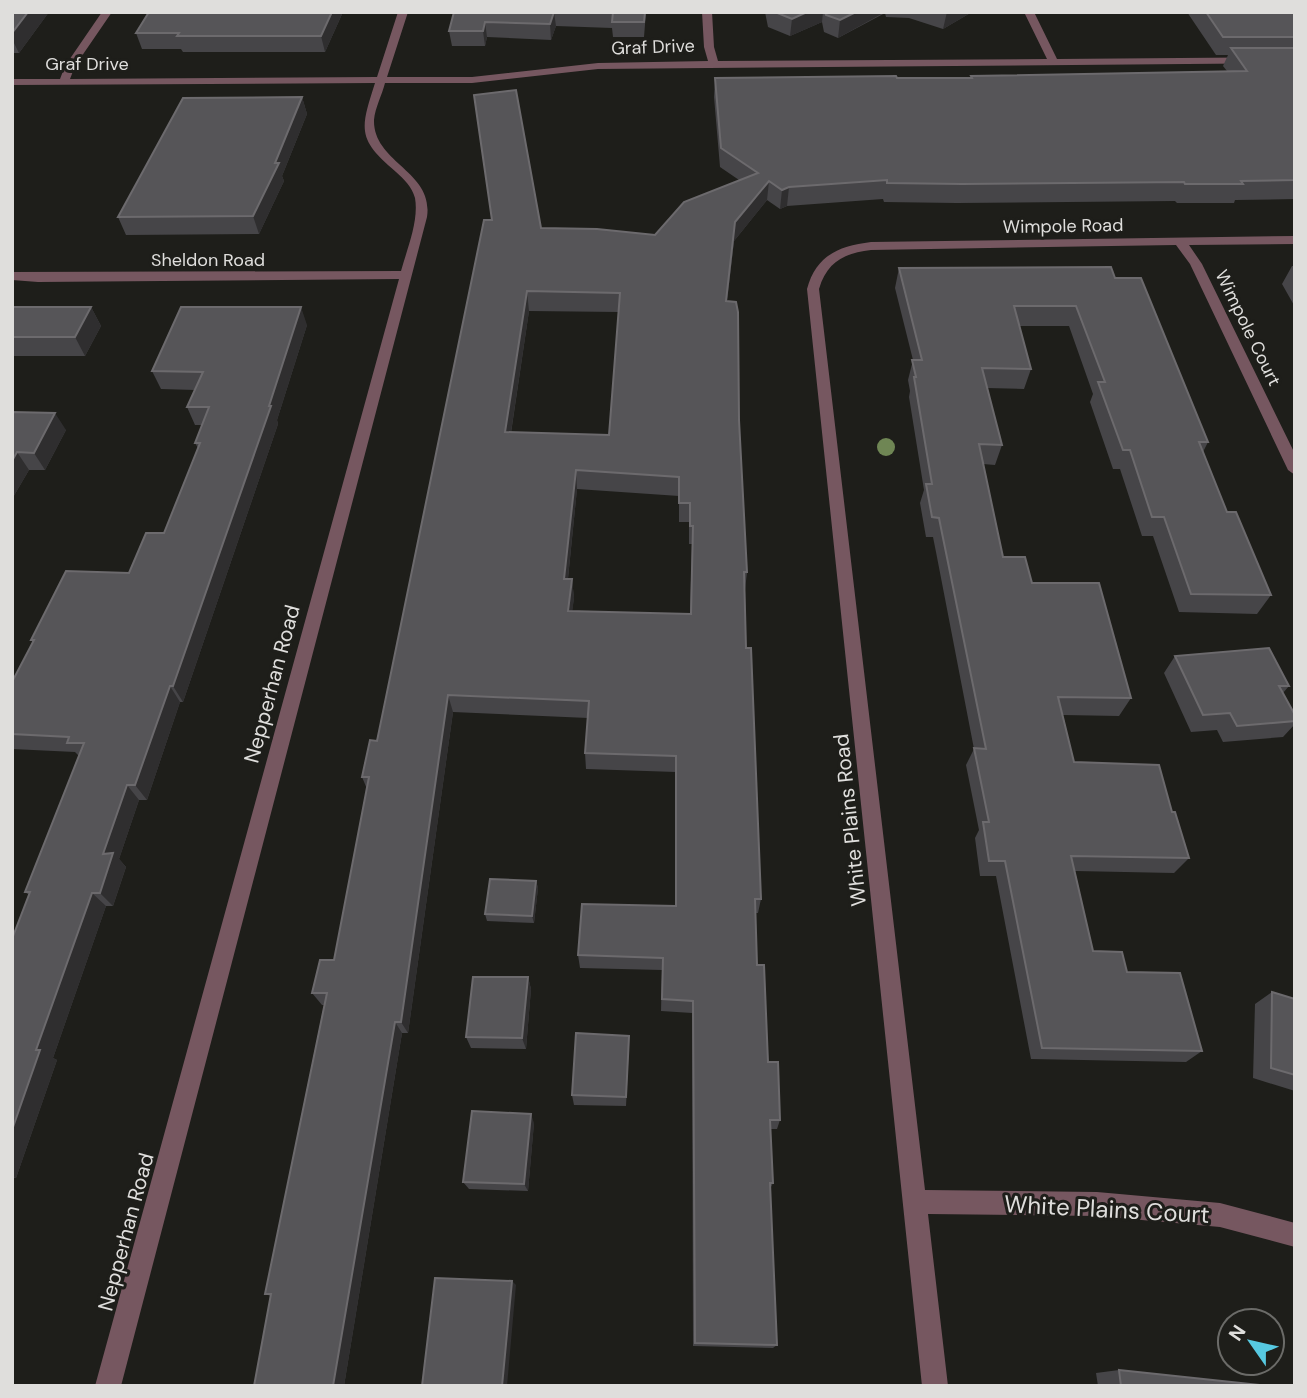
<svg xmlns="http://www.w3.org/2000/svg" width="1307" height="1398" font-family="'DM Sans',sans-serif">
	<rect width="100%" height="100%" fill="#1e1e1a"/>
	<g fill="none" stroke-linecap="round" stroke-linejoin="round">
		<path fill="#765760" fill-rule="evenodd" d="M102,12H112L75,66L70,79L377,77L398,12H408L387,77H472L598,63L708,61L704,47L702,12H712L714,47L718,61L1047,59L1024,12H1034L1057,59L1295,57V63L598,69L472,83H385C382,95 375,108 374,120C373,163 434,171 427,217L121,1386H95L399,279L38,282L12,280V272L401,271C407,249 419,221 415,198C412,187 404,179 396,172C357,139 360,130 375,83L12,85V79H60L65,66Z
			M1295,236V244L1189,245L1202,264L1295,454V475L1288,470L1190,264L1176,245L871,250C844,253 827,262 819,289L925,1190L1097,1192L1220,1203L1295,1223V1247L1220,1227L1097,1216L928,1214L948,1386H922L807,289C816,256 838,246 871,242Z"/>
	</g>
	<circle fill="#6f8654" cx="886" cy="447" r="9"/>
	<path fill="#464548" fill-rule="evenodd" d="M12,12H49L19,53H12Z
		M343,12L325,52H183L181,49H142L136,33Z
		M454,12H646L644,37H613L612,28L556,26L551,40L487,37L485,46H452L449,31Z
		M765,12H972L943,29L909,18L886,17L885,13L838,38L824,32L822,22L790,36L768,27Z
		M1187,12H1295V199L1235,200L1234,203H1177L1175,201L957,203L884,202L883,199L787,206L780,209L767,200L734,241L727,301L739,420L747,572L745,590L746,648L761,899L758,913H755L757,965L768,1062L780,1120L777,1129H770L773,1183L770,1189L777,1345L773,1348L693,1346L692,1013L661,1011L662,970L580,968L578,955L676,906V772L586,769L585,753L588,718L453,712L408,1033H402L344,1386H254L271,1296L265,1294L324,1005H322L312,993L334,960L367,789L362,777L377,741L541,228L655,235L739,180L720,167L714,97L715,78H971V76L1227,71L1223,66L1228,55H1216ZM529,311L619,312L609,435L511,433ZM577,489L679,496V522H689V544H692L690,614L572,611L574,598L572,579H568Z
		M302,97L307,114L282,176L284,181L259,234L126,235L118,217Z
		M1292,266H1295V307L1282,284Z
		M899,268L1115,278L1208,442L1203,452L1227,512L1271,595L1257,614L1179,612L1153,536H1142L1120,469H1113L1090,402L1093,394L1069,326H1019L1031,369L1024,389L987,388L1002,445L995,465L983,464L1003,557L1032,583L1131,698L1119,716L1063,715L1074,762L1172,812L1189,858L1174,873L1075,871L1093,951L1127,972L1202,1051L1186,1062L1031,1059L996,876H980L975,838L979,830L966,765L974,749L936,552L933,537H926L920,503L924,490L909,397L910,391L908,380L913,360L895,288Z
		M12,307H91L101,326L85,356H12Z
		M307,325L277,420L278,424L183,702H180L147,800H139L119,859L126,867L113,906H106L53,1058L57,1060L16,1178H12V938L29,895L25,892L79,756L75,752L12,749V682L33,643L31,640L129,573L164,533L198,448L195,443L202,425H195L187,407L195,390L161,389L152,371Z
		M12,412L66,430L45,470H29L12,499Z
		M1175,656L1289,686L1283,693L1295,715V724L1283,737L1223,742L1217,730L1191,732L1164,673Z
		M536,881L538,888L534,923L487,921L485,914Z
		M528,977L531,989L526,1049L471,1048L466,1037Z
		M1272,992L1295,999V1091L1253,1078L1255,1004Z
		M629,1036V1047L626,1106L574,1105L572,1095Z
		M534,1123L528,1191L469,1189L463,1182Z
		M1119,1370L1269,1386H1098L1096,1373Z"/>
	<path fill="#2f2e2f" d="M28,12H49L19,53L12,39V33Z
		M332,12H343L325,52L321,36Z
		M554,12L556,26L551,40L550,24Z
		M807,12H823L822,22L790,36L792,19Z
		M856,12H885L838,38L840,20Z
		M947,12H972L943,29Z
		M485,22L487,37L485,46L483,31Z
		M302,97L307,114L282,176L284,181L259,234L253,216Z
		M769,181L767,200L734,241L725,321L735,222Z
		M789,187L787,206L780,209L782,190Z
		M527,291L529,311L508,452L505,432Z
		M91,307L101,326L85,356L75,337Z
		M301,307L307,325L277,420L278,424L183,702L173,686Z
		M55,413L66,430L45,470L34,453Z
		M17,452L29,470L12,499V461Z
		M576,470L577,489L566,597L564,579Z
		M572,579L574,598L570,629L568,611Z
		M170,686L180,702L147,800L135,785Z
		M448,695L453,712L408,1033L401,1022Z
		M127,785L139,800L119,859L126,867L113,906L100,893L103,854Z
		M536,881L538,888L534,923L532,916Z
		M92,893L106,906L53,1058L57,1060L16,1178L12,1177V1130L36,1050Z
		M528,977L531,989L526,1049L522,1038Z
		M395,1022L402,1033L344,1386H333Z
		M531,1114L534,1123L528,1191L524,1184Z
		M512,1281L516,1285L507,1386H502Z"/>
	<path fill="#565558" stroke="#6c6a6d" stroke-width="2" fill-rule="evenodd" d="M12,12H28L12,33Z
		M149,12H332L321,36H177L179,33H136Z
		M454,12H554L550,24L485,22L483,31H449Z
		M611,12H645L644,22H612L613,12Z
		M775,12H807L792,19Z
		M825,12H856L840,20L826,15Z
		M1206,12H1295V37H1223Z
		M1231,48H1295V180L1241,181L1243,184H1185L1184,182L962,184L887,183V180L789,187L782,190L769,181L735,222L726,301L736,302L738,312L739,420L747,572H744L746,648H751L761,899H755L757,965H764L768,1062H778L780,1120H770L773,1183H770L777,1345L695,1343L693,1001L662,999L663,958L578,955L582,904L676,906V756L585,753L589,701L448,695L401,1022H395L333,1386H254L271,1294H265L327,993H312L320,960H334L369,777H362L370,740L377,741L484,220H492L474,95L516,90L541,228L597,229L655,235L684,202L758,173L721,148L715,78L896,76L897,78H972L971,76L1247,71ZM527,291L620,293L609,435L505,432ZM576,470L679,477V503H690V526H693L691,614L568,611L572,579H564Z
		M302,97L275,163H279L253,216L118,217L183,98Z
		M1111,267L1115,278H1141L1208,442H1199L1227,512H1236L1271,595L1191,594L1164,517H1152L1130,450H1123L1098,382H1105L1076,306H1014L1031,369L982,368L1002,445L979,444L1003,557H1025L1032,583H1099L1131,698L1058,697L1074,762L1159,765L1172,812H1175L1189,858L1071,856L1093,951L1122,952L1127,972L1180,973L1202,1051L1042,1048L1005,861H989L983,822H989L974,748L986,749L942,533L939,518L932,517L926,484H932L914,377H916L912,360H922L899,268Z
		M12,307H91L75,337H12Z
		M181,307H301L269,406H271L173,686H170L135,785H127L103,854L113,853L100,893H92L36,1050H40L12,1130V939L30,892H25L84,743H67L69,737L12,734V682L34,640H31L66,571L129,573L146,533H164L200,443H195L209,407H187L203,372L152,371Z
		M12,412L55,413L34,453L17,452L12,461Z
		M1269,648L1289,686H1279L1295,715V721L1237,726L1230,713L1203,715L1175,656Z
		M490,879L536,881L532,916L485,914Z
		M473,977H528L522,1038L466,1037Z
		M1272,992L1295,999V1075L1271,1068Z
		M576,1033L629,1036L626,1097L572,1095Z
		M472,1111L531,1114L524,1184L463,1182Z
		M435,1278L512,1281L502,1386H422Z
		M1119,1370L1269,1386H1121Z"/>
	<g text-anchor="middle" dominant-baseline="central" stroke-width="6" stroke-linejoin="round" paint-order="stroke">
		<g font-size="18" fill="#dfdedc" stroke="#1e1e1a">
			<text transform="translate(653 47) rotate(-2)">Graf Drive</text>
			<text x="87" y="64">Graf Drive</text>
			<text transform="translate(1063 226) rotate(-1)">Wimpole Road</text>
			<text x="208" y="260">Sheldon Road</text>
			<text transform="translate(1248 328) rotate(64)">Wimpole Court</text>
		</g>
		<g font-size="21" fill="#dfdedc" stroke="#1e1e1a">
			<text transform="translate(272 684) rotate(-75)">Nepperhan Road</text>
			<text transform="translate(850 820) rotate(-96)">White Plains Road</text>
			<text transform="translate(126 1232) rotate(-75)">Nepperhan Road</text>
		</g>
		<g font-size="24" fill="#dfdedc" stroke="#1e1e1a">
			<text transform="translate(1107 1209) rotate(3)">White Plains Court</text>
		</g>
	</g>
	<rect width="1307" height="1398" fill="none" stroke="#dfdedc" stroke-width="28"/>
	<g transform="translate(1251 1342) rotate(304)"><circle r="33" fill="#1e1e1a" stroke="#6b6b68" stroke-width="2"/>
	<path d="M0-5L12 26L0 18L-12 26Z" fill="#57c9e1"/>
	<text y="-10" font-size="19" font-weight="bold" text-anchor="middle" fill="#dfdedc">N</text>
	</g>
</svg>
